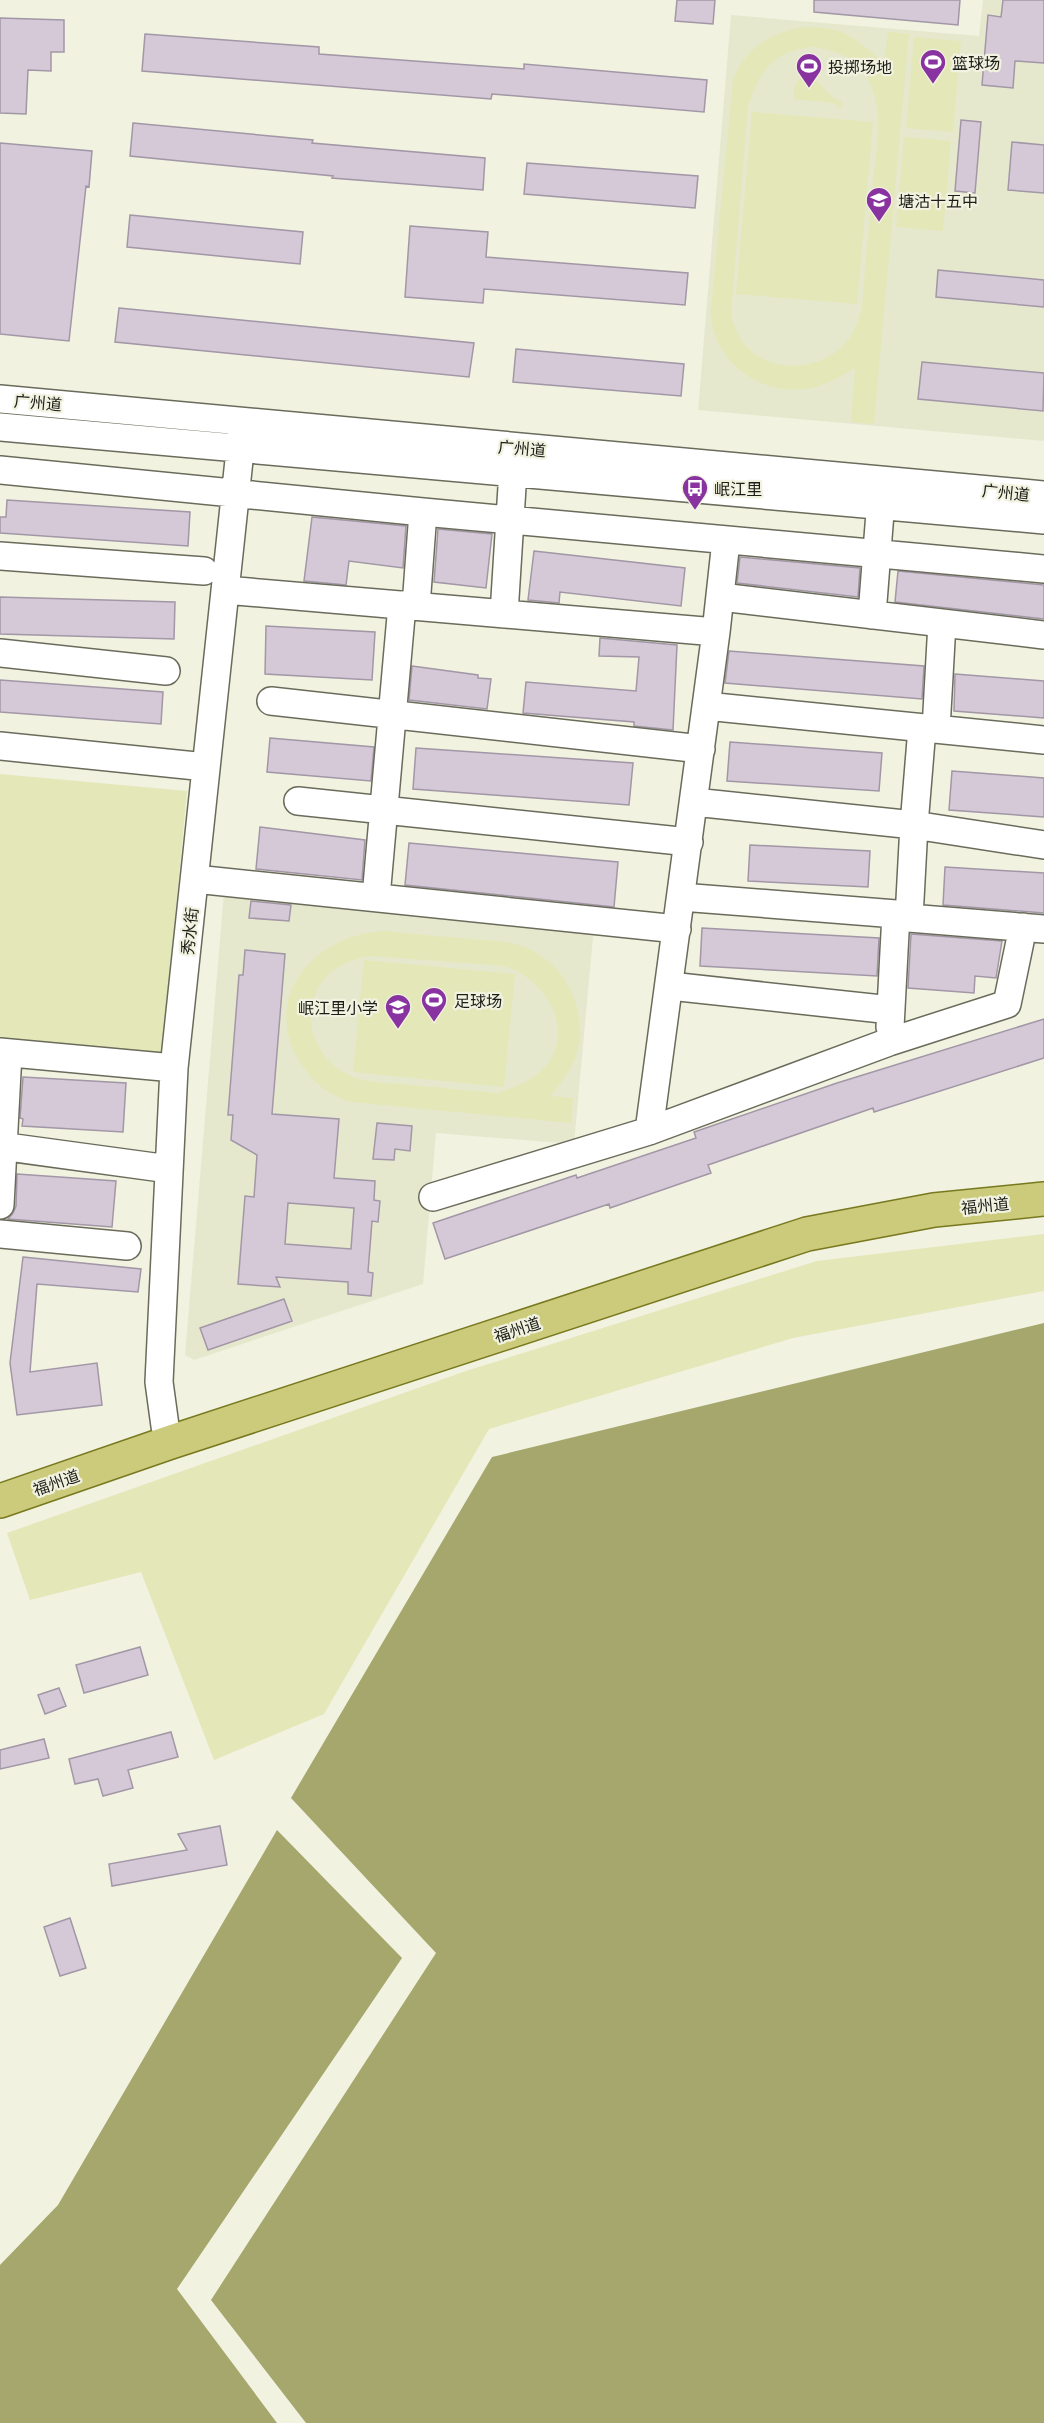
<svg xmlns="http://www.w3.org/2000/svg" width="1044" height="2423" font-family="'Exo 2','Noto Sans SC',sans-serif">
	<rect width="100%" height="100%" fill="#f1f2e0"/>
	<path fill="#e6e8ce" d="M983,0H1044V441L698,410L731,15L979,36Z
		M224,892L594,926L574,1144L436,1133L423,1284L194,1360L185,1355Z"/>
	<path fill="#e4e7b8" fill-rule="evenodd" d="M802,27C844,26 854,37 884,63L888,32L909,34L874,424L851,422L855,368C840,377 823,387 804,389C756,395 710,358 711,309L733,79C745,49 770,33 802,27ZM814,47C842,51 864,63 873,91C883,120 875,154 873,183C869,225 865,266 862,308C859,317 857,326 852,334C832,368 779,377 750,350C739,340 734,327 731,313L748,107C759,71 774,50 814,47Z
		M914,37L961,41L953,132L906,128Z
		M805,70L836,100L842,101V107L838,108L834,103L793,99L795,85Z
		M752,112L873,122L857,304L736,294Z
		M904,137L951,141L943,231L896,227Z
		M0,774L187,791L162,1055L0,1041Z
		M387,931C412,934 437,936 461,938C478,940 495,940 512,943C547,951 574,981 579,1017C584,1049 571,1073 550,1096L573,1098L571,1123L351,1102C330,1096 313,1083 301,1064C258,996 317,932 387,931ZM371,956L504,966C542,977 574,1024 549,1062C537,1079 516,1087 497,1093C465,1090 433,1087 401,1084C384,1082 366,1083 351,1076C321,1064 303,1028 314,997C323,972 346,959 371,956Z
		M364,960L515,974L504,1087L353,1072Z
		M1044,1234V1291L793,1338L489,1429L324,1714L214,1760L141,1572L30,1600L7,1533L466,1371L817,1261Z"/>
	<path fill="#a5a76d" d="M1044,1323V2423H306L211,2300L436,1953L291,1798L492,1457Z
		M277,1830L402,1958L177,2289L277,2423H0V2265L58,2205Z"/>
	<path fill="#d5c9d8" stroke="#a297a6" stroke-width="1.5" fill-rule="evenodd" d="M677,0H715L713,24L675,21Z
		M814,0H960L958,25L814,12Z
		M1003,0H1044V63L1015,61L1013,88L982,85L988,15L1001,17Z
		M0,18L64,20V52H51V71L28,70L26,114L0,113Z
		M145,34L319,47V54L524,69V64L707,80L704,112L492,94L491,99L142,71Z
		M961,120L981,122L975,193L955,191Z
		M133,123L313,140L312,143L485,158L483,190L332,178L333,176L130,156Z
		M1012,142L1044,145V193L1008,190Z
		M0,143L92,151L89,187L86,186L69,341L0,334Z
		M527,163L698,176L695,208L524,194Z
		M130,215L303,232L300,264L127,247Z
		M410,226L488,232L486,257L688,273L685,305L484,289L483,303L405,297Z
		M938,270L1044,280V307L936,297Z
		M119,308L474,343L469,377L115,342Z
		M516,349L684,364L681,396L513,382Z
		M922,362L1044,373L1043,411L918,399Z
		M7,500L190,512L188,546L0,533V517H6Z
		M312,517L406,526L403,568L349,561L346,585L304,581Z
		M438,529L492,534L486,588L434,582Z
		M534,551L685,568L681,606L560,592L559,603L528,600Z
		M740,557L860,568L858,597L737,583Z
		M898,571L1044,585V619L895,602Z
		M0,597L175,602L174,639L0,634Z
		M266,626L375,632L372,680L265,674Z
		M600,638L677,645L673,730L634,726V722L523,713L526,682L636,691L639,657L599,656Z
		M729,651L924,666L922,699L725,683Z
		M412,666L478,675V678L491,679L487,709L409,700Z
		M955,674L1044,681V718L954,711Z
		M0,680L163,692L161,724L0,712Z
		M270,738L374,747L371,781L267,772Z
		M730,742L882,753L879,791L727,781Z
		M416,748L633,763L629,805L413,789Z
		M952,771L1044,778V817L949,810Z
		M260,827L365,840L362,880L256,869Z
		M409,843L618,862L614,907L405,885Z
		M750,845L870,851L868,887L748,881Z
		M945,867L1044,873V913L943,905Z
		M251,901L291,905L289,921L249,918Z
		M702,928L879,938L877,976L700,966Z
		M911,934L1002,941L996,978L975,976L974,993L908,988Z
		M245,950L285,954L272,1114L339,1119L334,1178L375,1181L374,1200L380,1201L378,1222L372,1221L368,1272L373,1273L371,1296L348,1294V1282L276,1277L280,1287L238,1284L245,1196L254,1197L257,1155L231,1140L233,1115H228L239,975H243ZM288,1203L354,1208L351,1249L285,1244Z
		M1044,1019V1058L874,1112L873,1108L708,1165L711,1173L610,1208L609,1204L445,1259L433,1223L576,1175L577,1178L696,1138L694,1132L837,1083Z
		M23,1077L126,1083L123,1132L22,1126L23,1119L20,1118Z
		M377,1123L412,1126L410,1151L395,1149L394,1160L373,1159Z
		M17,1174L116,1181L112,1227L8,1219L13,1213L16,1206Z
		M23,1257L141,1269L138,1292L37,1284L30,1372L97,1363L102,1405L17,1415L10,1363Z
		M284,1299L292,1321L208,1350L200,1328Z
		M140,1647L148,1675L84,1693L76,1665Z
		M59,1688L66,1706L45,1714L38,1695Z
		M171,1732L178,1757L128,1770L133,1788L103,1796L98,1779L75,1784L69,1759Z
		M44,1739L49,1758L0,1769V1750Z
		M220,1826L227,1865L112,1886L109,1864L187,1850L178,1834Z
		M70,1918L86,1968L60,1976L44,1927Z"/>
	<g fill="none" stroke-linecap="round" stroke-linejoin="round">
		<g stroke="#6a6b5b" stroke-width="30">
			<path id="minor" d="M0,399L1044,495
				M0,427L1044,520
				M0,470L423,512L1044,569
				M0,556L204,571
				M225,590L716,632
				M721,597L1044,635
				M416,606L423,512
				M504,614L514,455
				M872,615L882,487
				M0,653L166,671
				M271,701L701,749
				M706,706L1044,740
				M936,729L942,623
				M0,746L206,767
				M298,801L689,842
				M694,802L914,825L1044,845
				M195,879L677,929
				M376,897L402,605
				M681,897L896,914L909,918L1044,929
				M909,918L914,825L922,728
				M670,986L891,1010
				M890,1027L896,914
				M0,1052L174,1068
				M649,1131L716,632L726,541
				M0,1146L169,1169
				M433,1197L649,1131L889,1042L1007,1004L1023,927
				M0,1205L8,1053
				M0,1234L127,1246
				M171,1442L165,1426L159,1382L174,1068L242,432"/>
		</g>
		<g stroke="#78781f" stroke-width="36">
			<path id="major" d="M0,1501L171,1442L807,1234L934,1210L1044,1199"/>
		</g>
		<use href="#minor" stroke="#fff" stroke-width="27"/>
		<use href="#major" stroke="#cbcb7b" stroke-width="33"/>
	</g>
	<defs>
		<g id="stadium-pin" transform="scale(1.35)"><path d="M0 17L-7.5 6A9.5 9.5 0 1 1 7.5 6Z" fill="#8933a0" stroke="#f1f2e0"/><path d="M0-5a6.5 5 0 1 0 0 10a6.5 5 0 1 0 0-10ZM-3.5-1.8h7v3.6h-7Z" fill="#fff"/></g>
		<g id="school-pin" transform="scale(1.35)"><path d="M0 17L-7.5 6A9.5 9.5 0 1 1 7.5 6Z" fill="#8933a0" stroke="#f1f2e0"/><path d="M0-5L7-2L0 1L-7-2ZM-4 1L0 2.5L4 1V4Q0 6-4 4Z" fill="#fff"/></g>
		<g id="bus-pin" transform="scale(1.35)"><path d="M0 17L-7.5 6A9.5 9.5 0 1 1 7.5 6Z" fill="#8933a0" stroke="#f1f2e0"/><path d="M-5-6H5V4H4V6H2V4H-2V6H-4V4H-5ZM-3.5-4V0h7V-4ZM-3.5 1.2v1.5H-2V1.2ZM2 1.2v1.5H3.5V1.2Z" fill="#fff"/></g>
	</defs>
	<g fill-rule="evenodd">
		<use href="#stadium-pin" x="933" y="62"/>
		<use href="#stadium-pin" x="809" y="66"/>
		<use href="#school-pin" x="879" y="200"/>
		<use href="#bus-pin" x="695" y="488"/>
		<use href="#stadium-pin" x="434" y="1000"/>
		<use href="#school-pin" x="398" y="1007"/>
	</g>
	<g text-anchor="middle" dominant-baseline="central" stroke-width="4.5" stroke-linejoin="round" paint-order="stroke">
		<g font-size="16" fill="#1e1e18" stroke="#f1f2e0" text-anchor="start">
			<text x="952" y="62">篮球场</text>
			<text x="828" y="66">投掷场地</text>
			<text x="898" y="200">塘沽十五中</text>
			<text x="714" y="488">岷江里</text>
			<text x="454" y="1000">足球场</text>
			<text x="378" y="1007" text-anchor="end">岷江里小学</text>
		</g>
		<g font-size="16" fill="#1e1e18" stroke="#f1f2e0">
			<text transform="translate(38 402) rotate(5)">广州道</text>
			<text transform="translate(522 448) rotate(5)">广州道</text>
			<text transform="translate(1006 492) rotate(6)">广州道</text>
			<text transform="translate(189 931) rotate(-84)">秀水街</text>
			<text transform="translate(985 1205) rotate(-6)">福州道</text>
			<text transform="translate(517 1329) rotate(-18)">福州道</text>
			<text transform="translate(56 1482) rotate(-19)">福州道</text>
		</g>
	</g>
</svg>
